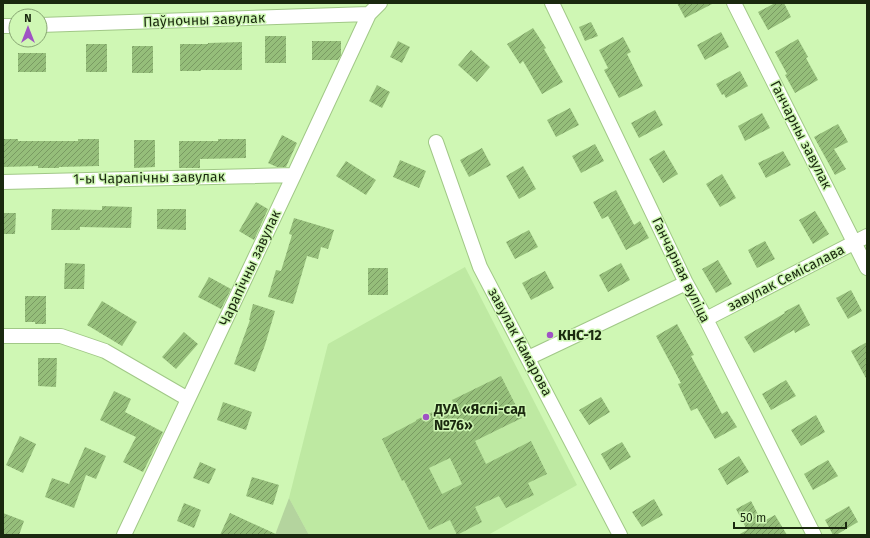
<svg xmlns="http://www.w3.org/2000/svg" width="870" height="538" font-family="'Fira Sans',sans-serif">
	<defs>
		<pattern id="building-hatch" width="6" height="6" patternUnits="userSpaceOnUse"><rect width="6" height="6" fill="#95be7a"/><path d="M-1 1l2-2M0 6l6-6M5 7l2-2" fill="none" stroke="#799a62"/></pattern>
	</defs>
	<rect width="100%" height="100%" fill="#cff7b4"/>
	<path fill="#bee9a2" d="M465,267L577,485L488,535H309L289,498L328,344Z"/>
	<path fill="#b4d49e" d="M289,498L309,535H275Z"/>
	<path fill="url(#building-hatch)" fill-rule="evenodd" d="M677,3H714L685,18Z
		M775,3H784L791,17L768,30L758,12Z
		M591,22L598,36L585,41L579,27Z
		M533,28L546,48L544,49L563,82L542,94L523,61L520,64L507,44Z
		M721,32L729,47L705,60L697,45Z
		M265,36H286V63H265Z
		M623,37L631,52L627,54L643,86L619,98L604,70L608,68L599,50Z
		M798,39L808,57L806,58L818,80L795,93L785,75L787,74L775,52Z
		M312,41H341V55L338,60H312Z
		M398,41L410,47L402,63L390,57Z
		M242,42V70H201V71H180V44H208V43Z
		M86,44H107V72H86Z
		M132,46H153V73H132Z
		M471,50L490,67L477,82L458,65Z
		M18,53H46V72H18Z
		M740,71L748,86L726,98L724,94L722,95L716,84Z
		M377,85L390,92L382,108L369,101Z
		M570,108L579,125L556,137L547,120Z
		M655,110L663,125L639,138L631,123Z
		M762,113L770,128L745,141L738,126Z
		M838,124L848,142L834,149L846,169L835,175L814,137Z
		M282,135L297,143L286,167H277L268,163Z
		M3,139H18V141H78V139H99V166L59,167V168H38V166L3,167Z
		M218,139H246V158L200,159V168H179V141H218Z
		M134,140H155V167L134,168Z
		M595,144L604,161L581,173L572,156Z
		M482,148L491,165L469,177L460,160Z
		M664,150L678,174L663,183L649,159Z
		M783,151L791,165L766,178L758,163Z
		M400,160L426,171L419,188L393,177Z
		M346,161L376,180L366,195L336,176Z
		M523,166L536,189L519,199L506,176Z
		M722,174L736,198L720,207L706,184Z
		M616,190L634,225L640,221L649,238L626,250L608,216L602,219L593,202Z
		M256,202L268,209L254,240L239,231Z
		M102,206L132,207L131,228L80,227V230H51L52,209L102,210Z
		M157,209H186V230L157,229Z
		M815,211L829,234L813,244L799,220Z
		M3,213H16L15,234H3Z
		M294,218L334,230L328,249L321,247L318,259L307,256L293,304L268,297L276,270L281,271L292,235L289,234Z
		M529,230L538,247L515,259L506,242Z
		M765,241L775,259L757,268L748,250Z
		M718,260L732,284L716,293L702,269Z
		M65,263L85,264L84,289H64Z
		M621,263L630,280L608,292L599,275Z
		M368,268H388V295H368Z
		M545,271L554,288L531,300L522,283Z
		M209,277L231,289L221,309L198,297Z
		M851,290L862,311L848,319L836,298Z
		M25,296H46V324H35V322H25Z
		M102,301L137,322L122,346L87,325Z
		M253,304L275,311L265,345L255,372L234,364L250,320H249Z
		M799,304L810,325L795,333L794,330L754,353L744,337L785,313L784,312Z
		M677,324L694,355L691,356L722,414L727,411L737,427L715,439L697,408L691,411L678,384L681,383L656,336Z
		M184,332L198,344L176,369L162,357Z
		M867,342V380L851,351Z
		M38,358H57L56,387L38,386Z
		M501,376L522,418L475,441L486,464L531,441L547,474L528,483L534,495L506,508L499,496L475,507L482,522L457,535L450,520L429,530L404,480L402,481L382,439L416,421V420L453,402L452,400ZM450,458L462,484L442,494L429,468Z
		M786,380L796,396L771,410L762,394Z
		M114,391L131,399L125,412L163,432L143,472L123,462L136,437L100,420Z
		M601,397L610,412L589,425L579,410Z
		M223,402L252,412L246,430L217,420Z
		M816,415L825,432L801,446L791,430Z
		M20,436L36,444L23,473L6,465Z
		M622,442L631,457L610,470L601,454Z
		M85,447L106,456L96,479L86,475L74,508L45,497L52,478L69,484Z
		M739,456L749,472L727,485L718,469Z
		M828,460L838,476L813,490L804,474Z
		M200,462L216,469L209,484L193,478Z
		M252,477L279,485L273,505L246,496Z
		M654,499L663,515L642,527L632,512Z
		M751,501L762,522L775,515L787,535H738L747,530L736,509Z
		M184,503L201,510L194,528L177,521Z
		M849,506L858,522L836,535H833L825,520Z
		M3,513L24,521L19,535H3Z
		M230,513L278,535H220Z"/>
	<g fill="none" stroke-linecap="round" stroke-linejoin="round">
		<g stroke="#a1c887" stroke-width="16">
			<path id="street" d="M552,3L686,283L706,319L814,535
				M734,3L867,268
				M40,25L369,14
				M3,26H16
				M436,142L480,267L620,535
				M3,182L294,175
				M706,319L867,236
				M3,336H61L105,351L188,399
				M528,358L686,283
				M124,535L294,175L369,14L380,3"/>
		</g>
		<use href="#street" stroke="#fff" stroke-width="14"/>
	</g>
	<g fill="#9f52c4" stroke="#cff7b4" stroke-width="1.5">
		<circle cx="550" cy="335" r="4"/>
		<circle cx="426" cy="417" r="4"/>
	</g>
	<g text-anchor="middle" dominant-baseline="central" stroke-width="3" stroke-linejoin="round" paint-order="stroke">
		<g font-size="14" fill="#1a290f" stroke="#cff7b4">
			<text transform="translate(204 20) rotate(-2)">Паўночны завулак</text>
			<text transform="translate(801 135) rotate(63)">Ганчарны завулак</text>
			<text transform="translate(149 178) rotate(-1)">1-ы Чарапічны завулак</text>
			<text transform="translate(250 268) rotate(-65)">Чарапічны завулак</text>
			<text transform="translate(681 270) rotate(64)">Ганчарная вуліца</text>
			<text transform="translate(786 278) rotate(-27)">завулак Семісалава</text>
			<text transform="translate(520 342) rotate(62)">завулак Камарова</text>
		</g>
		<g font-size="14" font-weight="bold" fill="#1a290f" stroke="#cff7b4" text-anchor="start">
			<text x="558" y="335">КНС-12</text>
			<text x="434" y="409">ДУА «Яслі-сад<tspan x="434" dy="16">№76»</tspan></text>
		</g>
	</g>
	<rect width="870" height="538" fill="none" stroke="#1a290f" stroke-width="8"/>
	<g transform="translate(28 28)"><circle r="19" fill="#cff7b4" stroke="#87a572"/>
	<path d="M0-3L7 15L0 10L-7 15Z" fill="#9f52c4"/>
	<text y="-6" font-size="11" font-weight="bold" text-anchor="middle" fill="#1a290f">N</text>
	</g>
	<path d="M734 522v6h112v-6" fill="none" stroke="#1a290f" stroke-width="2"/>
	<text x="740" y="522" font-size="12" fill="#1a290f" stroke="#cff7b4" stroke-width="3" paint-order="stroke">50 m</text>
</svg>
